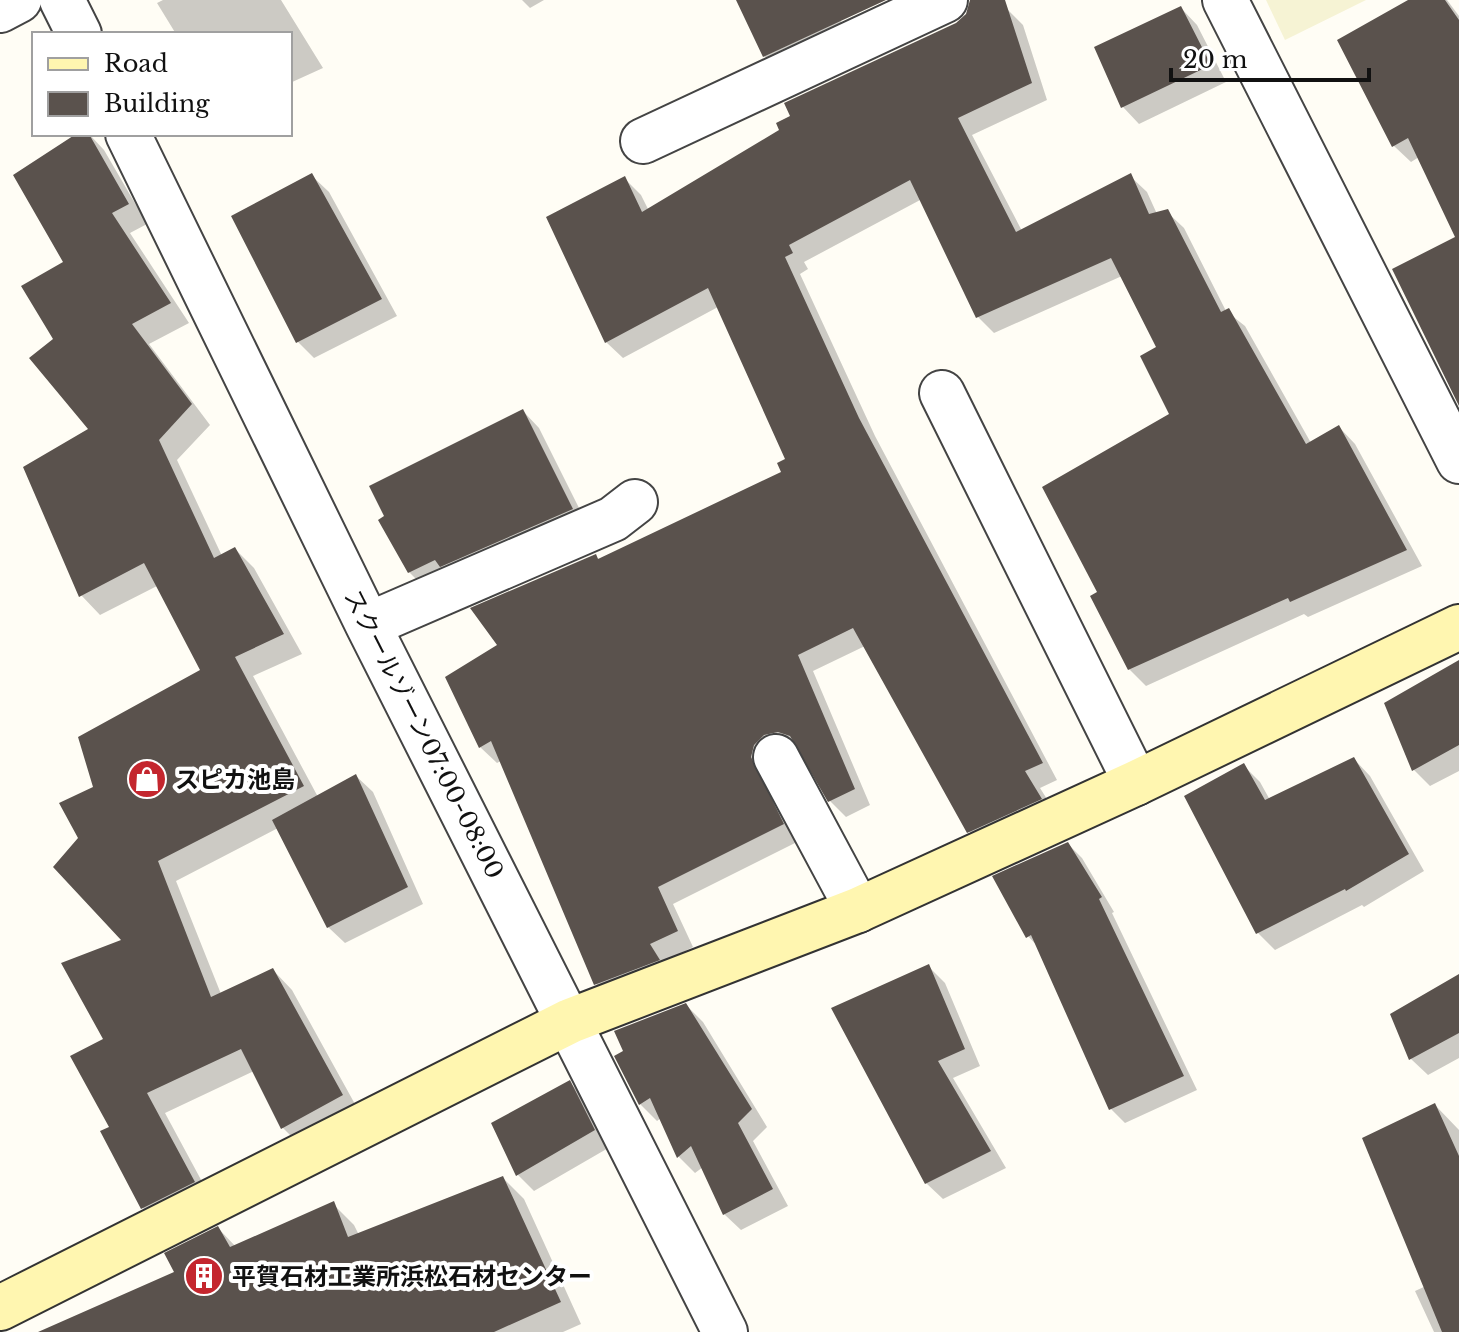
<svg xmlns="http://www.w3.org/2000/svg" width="1459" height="1332" font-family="'Libre Baskerville','Noto Sans JP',serif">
	<rect width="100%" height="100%" fill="#fffdf5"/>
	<path fill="#f6f3d4" d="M1266,0H1366L1285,40Z"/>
	<path fill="#0003" d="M163,0H281L323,68L290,83V34H176L157,3Z
		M522,0H544L530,8Z
		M738,0H830L851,40L781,73L764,56Z
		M1412,0H1447L1459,16V231L1419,157L1411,162L1394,146Z
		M1181,8L1197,25L1226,82L1139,124L1123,107L1097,48Z
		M1007,9L1023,25L1047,100L972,135L1022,231L1130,176L1147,192L1157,214L1167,212L1184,228L1226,311L1245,326L1311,443L1339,427L1355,444L1422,566L1308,617L1304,614L1146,686L1129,669L1100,592L1172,415L1159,348L1122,276L994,333L978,317L922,199L804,262L808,269L800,274L875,436L1057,780L1040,788L1057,815L985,848L969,831L865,646L813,671L870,805L846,817L830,801L800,749L795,748L799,841L673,904L693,947L665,961L612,1000L596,984L501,761L497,763L480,747L500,645L595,556L600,560L783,473L788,459L718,307L623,358L606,342L625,179L641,195L649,211Z
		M79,134H89L104,150L147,224L130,233L189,323L149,344L210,425L177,460L222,556L235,549L254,568L302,654L253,676L318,797L356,776L373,792L423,904L345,943L328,927L278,828L176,881L221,994L273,970L292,990L361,1115L302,1147L283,1128L254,1071L165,1113L213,1202L162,1227L143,1208L112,1127L106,1040L125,940L81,839L96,788L202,670L157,586L100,615L81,595L91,429L55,339Z
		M312,176L329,192L397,316L314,358L298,342Z
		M523,411L539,428L588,526L426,589L409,572Z
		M1459,662V771L1430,786L1414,770Z
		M1354,759L1370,776L1424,871L1364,907L1362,905L1275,950L1258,933L1187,797L1244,766L1260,782L1270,800Z
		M1068,844L1082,858L1114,912L1112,913L1197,1090L1125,1123L1111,1109L1039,948L1028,936Z
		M928,966L945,983L980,1066L953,1078L1006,1168L943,1199L926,1183Z
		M1459,977V1058L1428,1075L1411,1059Z
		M686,1005L703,1022L767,1127L753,1141L788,1206L741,1230L724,1214L703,1167L695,1173L679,1157L661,1118L657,1121L640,1104Z
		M569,1082L586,1099L610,1147L534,1191L518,1175Z
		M1435,1105L1459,1130V1332H1434L1415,1291L1426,1286Z
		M503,1178L524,1199L581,1324L563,1332H115L218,1228L236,1247L333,1204L354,1225L359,1235Z"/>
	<path fill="#5a524d" d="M736,0H886L763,57Z
		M970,0H1005L1032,83L958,118L1016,232L1131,173L1149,214L1168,209L1221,312L1229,308L1306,444L1339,425L1407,550L1290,602L1288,598L1128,670L1090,596L1097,592L1042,487L1169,414L1140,356L1156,347L1111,258L976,318L910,180L789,245L793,253L785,257L859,418L1043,763L1025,771L1042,799L967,833L853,628L798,655L855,789L828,802L790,736L778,732L764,735L754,745L751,757L784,824L658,887L678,931L650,944L660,960L594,985L491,741L479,748L445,677L497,645L470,608L596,554L598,559L781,472L777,463L785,459L708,288L605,343L546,217L625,176L642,212L779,130L776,123L790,116L784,103L956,23L966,14Z
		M1408,0H1445L1459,20V406L1392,269L1455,237L1408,138L1392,147L1337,40Z
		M1181,6L1211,65L1121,108L1094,47Z
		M76,134H89L129,204L112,213L171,303L132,324L192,404L159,440L214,558L235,547L284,634L235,657L304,786L158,861L211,997L273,968L343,1095L281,1129L241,1049L147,1093L195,1182L141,1209L100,1131L109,1127L70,1056L103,1039L61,963L121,940L53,867L78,838L59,803L93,787L78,737L200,670L144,563L79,597L23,467L88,429L29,358L53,339L21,286L63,262L13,175Z
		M312,173L382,299L296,343L231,216Z
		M523,409L573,509L440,567L435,560L408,573L378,520L384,516L369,486Z
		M1459,660V745L1412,771L1384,703Z
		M1354,757L1409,854L1346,891L1345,889L1256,934L1184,796L1244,763L1265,800Z
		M356,774L408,887L327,928L272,820Z
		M1068,842L1102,897L1099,899L1184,1076L1109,1110L1031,935L1026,938L992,876Z
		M929,964L965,1049L938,1061L991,1151L925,1184L831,1008Z
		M1459,974V1033L1409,1060L1390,1014Z
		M686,1003L752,1109L738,1123L773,1189L723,1215L691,1146L677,1158L650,1098L639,1105L614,1056L623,1051L614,1031Z
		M570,1080L595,1130L516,1176L491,1123Z
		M1435,1103L1459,1156V1332H1442L1362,1138Z
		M503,1176L561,1302L494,1332H38L174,1272L164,1253L218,1226L230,1247L334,1201L348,1237Z"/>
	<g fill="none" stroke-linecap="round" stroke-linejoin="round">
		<g stroke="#444" stroke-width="48">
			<path id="street" d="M62,0L79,34
				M1225,0L1459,461
				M0,10L19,0
				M128,134L368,625L725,1332
				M643,141L945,0
				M942,393L1136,783
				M368,625L613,519L635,502
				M776,757L858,910"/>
		</g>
		<g stroke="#333" stroke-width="48">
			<path id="secondary" d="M0,1308L570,1021L858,910L1136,783L1459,627"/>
		</g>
		<use href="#street" stroke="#fff" stroke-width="44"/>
		<use href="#secondary" stroke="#fff6b0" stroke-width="44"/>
	</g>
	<defs>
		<g id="shop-disc" transform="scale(2)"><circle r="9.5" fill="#c4262e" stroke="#fff"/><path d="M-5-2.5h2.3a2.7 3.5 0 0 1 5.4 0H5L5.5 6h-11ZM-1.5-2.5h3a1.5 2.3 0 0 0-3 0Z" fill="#fff"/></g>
		<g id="building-disc" transform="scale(2)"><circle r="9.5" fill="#c4262e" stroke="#fff"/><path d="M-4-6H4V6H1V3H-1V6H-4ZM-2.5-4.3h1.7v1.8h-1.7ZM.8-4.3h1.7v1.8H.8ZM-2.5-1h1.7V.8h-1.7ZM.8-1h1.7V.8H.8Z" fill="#fff"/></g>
	</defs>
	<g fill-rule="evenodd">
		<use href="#shop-disc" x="147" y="779"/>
		<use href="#building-disc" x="204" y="1276"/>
	</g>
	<g text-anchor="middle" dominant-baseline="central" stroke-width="8" stroke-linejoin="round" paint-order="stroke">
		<g font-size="24" fill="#111" stroke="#fff">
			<text transform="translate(424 734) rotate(63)">スクールゾーン07:00-08:00</text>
		</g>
		<g font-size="24" font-weight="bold" fill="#111" stroke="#fff" text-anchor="start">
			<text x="175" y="779">スピカ池島</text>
			<text x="232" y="1276">平賀石材工業所浜松石材センター</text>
		</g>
	</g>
	<rect x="32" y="32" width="260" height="104" fill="#ffffff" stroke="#a0a0a0" stroke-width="2"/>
	<rect x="48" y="58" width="40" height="12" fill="#fff6b0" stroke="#a0a0a0" stroke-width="2"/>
	<text x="104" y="72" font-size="24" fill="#111111">Road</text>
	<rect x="48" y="92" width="40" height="24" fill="#5a524d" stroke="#a0a0a0" stroke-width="2"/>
	<text x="104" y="112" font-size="24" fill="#111111">Building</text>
	<path d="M1171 68v12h198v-12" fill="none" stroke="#111111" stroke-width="4"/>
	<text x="1183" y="68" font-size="24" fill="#111111" stroke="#ffffff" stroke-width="6" paint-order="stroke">20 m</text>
</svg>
